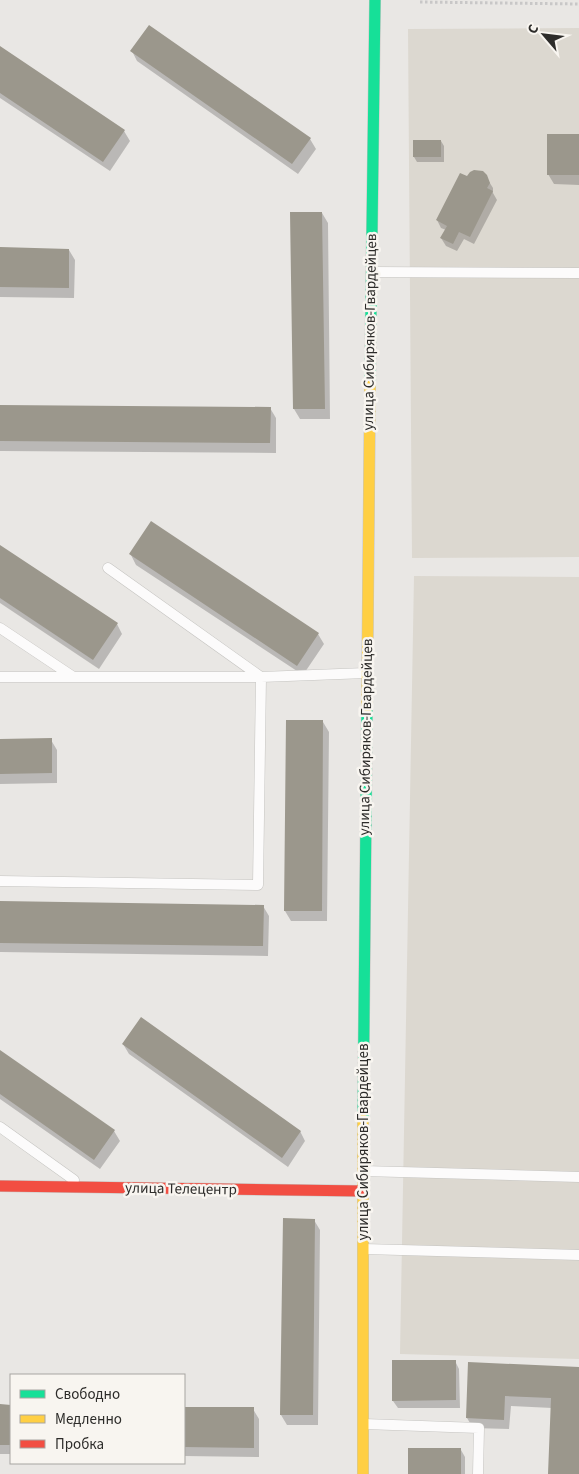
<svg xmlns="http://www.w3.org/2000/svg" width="579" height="1474" font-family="'Source Sans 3',sans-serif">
	<rect width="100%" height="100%" fill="#e9e7e4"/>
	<path fill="#dcd8d0" d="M579,28V557L412,558L408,29Z
		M414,576L579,577V1359L400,1354Z"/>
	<path fill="#0003" d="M0,47L124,131L130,141L110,171L0,98Z
		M132,51L310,139L316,149L298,174L137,61Z
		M579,135V185L554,184L548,174Z
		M414,141H441L444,146V162H417L414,157Z
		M467,178L488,180L493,188V193L497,200L474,244L464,239L457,251L446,246L441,238L446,230L441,228L437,220Z
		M322,213L328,223L330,419H300L294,409Z
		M0,249L69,250L75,260L74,298L0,297Z
		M0,406L270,408L276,418V453L0,451Z
		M0,547L117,624L122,634L99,669L0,603Z
		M131,555L318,634L324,644L303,675L136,565Z
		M323,722L329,732L327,921H291L285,911Z
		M0,740H51L57,750V783L0,784Z
		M0,903L263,906L269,916L268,956L0,952Z
		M123,1044L300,1131L305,1141L288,1167L129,1054Z
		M0,1052L114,1131L120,1141L100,1169L0,1099Z
		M314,1220L320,1230L318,1425H287L281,1415Z
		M455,1361L459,1369L460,1408H398L393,1401Z
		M470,1364L579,1368V1474H549L552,1408L511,1406L509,1429L473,1428L467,1418Z
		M0,1406H11V1454H0Z
		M184,1408L253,1409L259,1419V1457L184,1456Z
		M461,1450L465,1457V1474H409Z"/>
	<path fill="#9b978c" d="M149,25L311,138L292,164L130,51Z
		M0,46L125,130L103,162L0,93Z
		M547,134H579V175H547Z
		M413,140H441V157H413Z
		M474,170L483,171L487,175L490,183L487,188L493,191L470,237L459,232L453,244L440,238L447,226L436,220L460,173L467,176L470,172Z
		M290,212H322L325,409H293Z
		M0,247L69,249V288L0,287Z
		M0,405L271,407L270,443L0,441Z
		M151,521L319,633L297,666L129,554Z
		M0,545L118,623L93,660L0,598Z
		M286,720H323L322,911H284Z
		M52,738V773L0,774V739Z
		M0,901L264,905L263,946L0,943Z
		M141,1017L301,1131L282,1158L122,1044Z
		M0,1050L115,1130L94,1160L0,1094Z
		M283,1218L315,1219L313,1415H280Z
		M392,1360H456V1400L392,1401Z
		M468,1362L579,1367V1474H548L551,1398L505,1396L504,1420L466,1418Z
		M0,1404L11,1405V1445H0Z
		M184,1407H254V1448L184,1447Z
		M408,1448H461V1474H408Z"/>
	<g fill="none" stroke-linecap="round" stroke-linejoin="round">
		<g stroke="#c5c4c1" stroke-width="11">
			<path id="lane" d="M372,272L579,273
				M0,628L72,676
				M0,677H261L366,673
				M0,881L258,885L261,677L108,568
				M0,1127L74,1180
				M363,1171L579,1177
				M364,1249L579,1255
				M364,1424L479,1428L478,1474"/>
		</g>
		<g stroke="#c5c4c1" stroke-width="12">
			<path id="fast" d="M370,385L375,0
				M363,1120L367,707"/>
		</g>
		<g stroke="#c5c4c1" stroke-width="12">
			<path id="slow" d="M367,707L370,385
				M363,1120V1474"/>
		</g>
		<g stroke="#c5c4c1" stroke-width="12">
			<path id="jam" d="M0,1186L362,1191"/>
		</g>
		<path stroke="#c8c7c7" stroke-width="3" stroke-dasharray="2.5 2.5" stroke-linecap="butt" d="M420,2L579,4"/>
		<use href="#lane" stroke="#fcfbfb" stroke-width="10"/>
		<use href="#fast" stroke="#16e098" stroke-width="11"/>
		<use href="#slow" stroke="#ffcf43" stroke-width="11"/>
		<use href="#jam" stroke="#f24e42" stroke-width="11"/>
	</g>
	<g text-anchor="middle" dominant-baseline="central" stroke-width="5" stroke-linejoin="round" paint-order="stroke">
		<g font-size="15" fill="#2d2c2a" stroke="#f8f5f0">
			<text transform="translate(370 332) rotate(-89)">улица Сибиряков-Гвардейцев</text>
			<text transform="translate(366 737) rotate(-89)">улица Сибиряков-Гвардейцев</text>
			<text transform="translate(363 1142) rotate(-90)">улица Сибиряков-Гвардейцев</text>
			<text transform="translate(181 1189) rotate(1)">улица Телецентр</text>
		</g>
	</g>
	<rect x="10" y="1374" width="175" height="90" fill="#f8f5f0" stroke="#a7a5a1"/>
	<rect x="20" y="1390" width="25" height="8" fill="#16e098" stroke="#a7a5a1"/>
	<text x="55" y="1399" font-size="15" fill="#2d2c2a">Свободно</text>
	<rect x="20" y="1415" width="25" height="8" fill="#ffcf43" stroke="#a7a5a1"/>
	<text x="55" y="1424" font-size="15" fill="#2d2c2a">Медленно</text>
	<rect x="20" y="1440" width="25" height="8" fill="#f24e42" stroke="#a7a5a1"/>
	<text x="55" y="1449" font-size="15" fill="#2d2c2a">Пробка</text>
	<g transform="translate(544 35) rotate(298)" stroke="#f8f5f0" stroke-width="4" paint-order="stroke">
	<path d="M0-4L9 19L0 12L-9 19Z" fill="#2d2c2a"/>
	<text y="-8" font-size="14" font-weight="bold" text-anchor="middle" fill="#2d2c2a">С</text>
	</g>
</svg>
